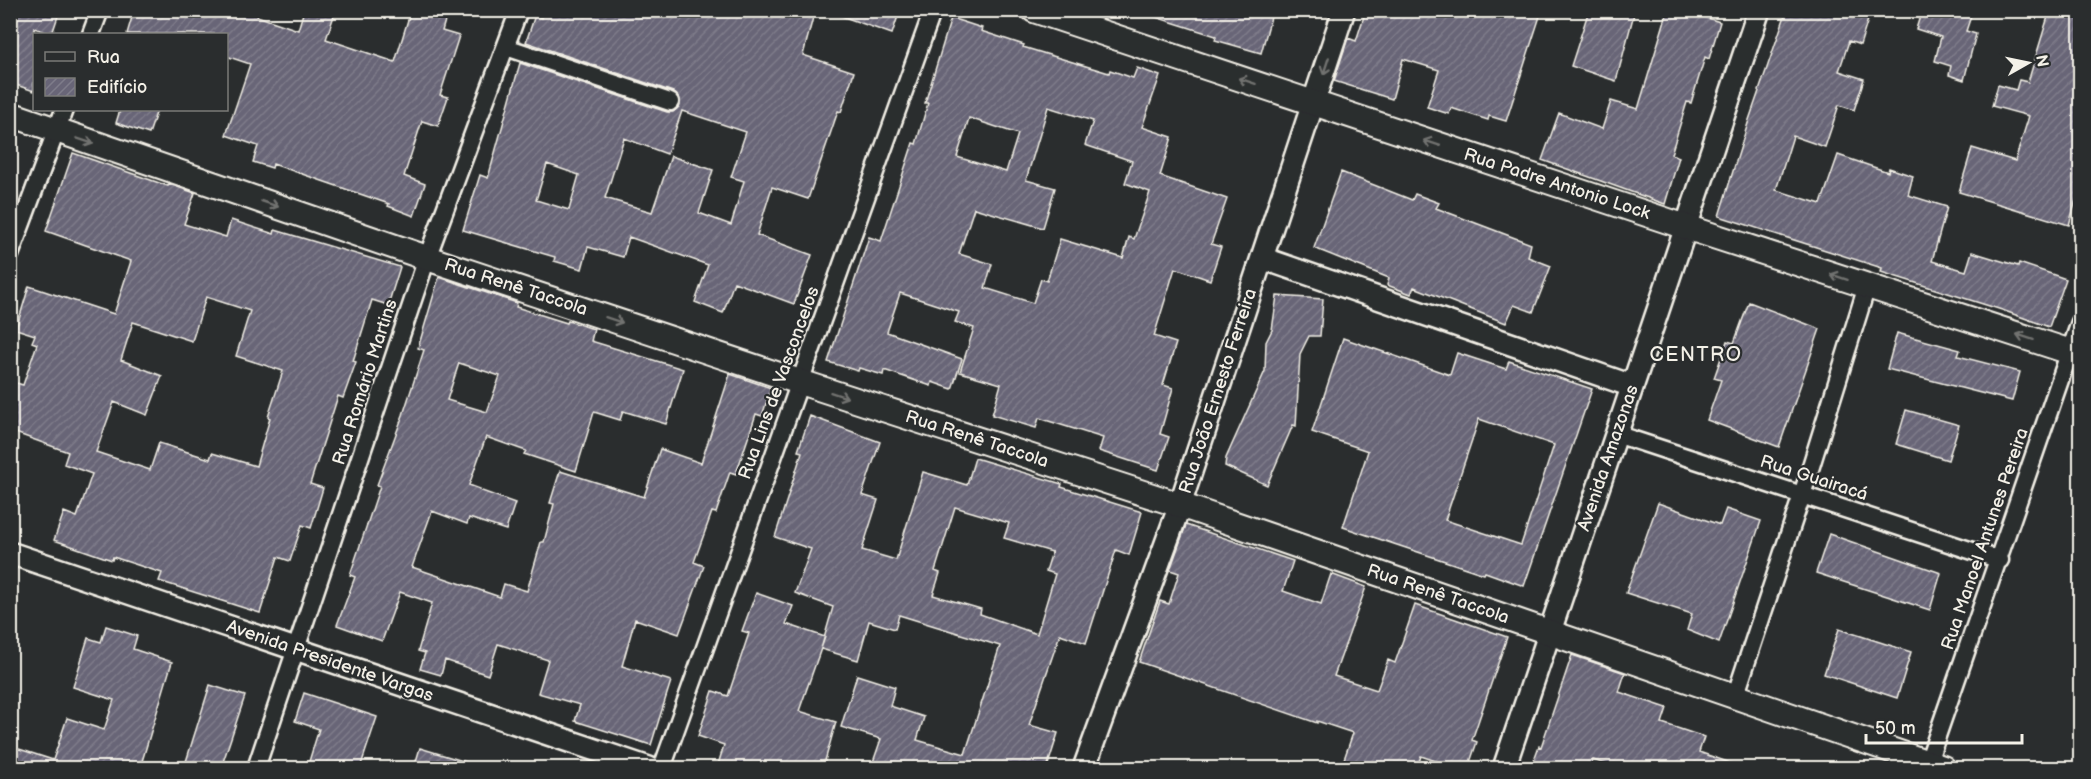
<svg xmlns="http://www.w3.org/2000/svg" width="2091" height="779" font-family="'Balsamiq Sans',sans-serif">
	<defs>
		<pattern id="building-hatch" width="6" height="6" patternUnits="userSpaceOnUse" patternTransform="scale(1.5)"><rect width="6" height="6" fill="#686577"/><path d="M-1 1l2-2M0 6l6-6M5 7l2-2" fill="none" stroke="#7e7c8a"/></pattern>
	</defs>
	<rect width="100%" height="100%" fill="#2a2d2e"/>
	<filter id="ink" filterUnits="userSpaceOnUse"><feTurbulence type="fractalNoise" baseFrequency=".0167" numOctaves="2"/><feDisplacementMap in="SourceGraphic" scale="12" xChannelSelector="R" yChannelSelector="G"/><feConvolveMatrix kernelMatrix="1 2 1 2 8 2 1 2 1" color-interpolation-filters="sRGB"/></filter>
	<g filter="url(#ink)">
		<path fill="url(#building-hatch)" stroke="#f4f1e8" stroke-width="1.5" fill-rule="evenodd" d="M10,10H60L52,34L34,28V91L10,83Z
			M134,10H258L257,16L298,30L304,10H336L326,39L395,62L411,10H448L442,31L459,36L440,95L448,97L438,126L422,121L404,176L425,184L414,216L388,206L389,204L273,164L272,168L253,162L258,146L226,135L250,64L226,56V34H127Z
			M544,10H815L803,55L854,72L841,112L838,111L808,199L772,187L757,235L812,255L794,304L734,282L723,313L695,302L708,265L629,237L623,257L588,247L582,269L554,261L555,257L463,230L480,175L488,178L520,63L667,112H673L680,106V99L673,92L526,42L535,15L541,18ZM682,111L746,132L731,177L744,181L731,225L699,213L713,170L671,156L652,212L605,198L624,138L667,154ZM547,164L579,175L569,210L536,200Z
			M834,10H900L892,34L833,13Z
			M1147,10H1273L1261,53L1215,40L1216,36L1146,14Z
			M1366,10H1542L1506,121L1489,116L1488,120L1451,108L1449,114L1427,107L1439,70L1403,59L1392,99L1334,81L1348,38L1356,41Z
			M1589,10H1635L1616,81L1571,66Z
			M1668,10H1682L1720,22L1709,59L1705,57L1691,103L1687,102L1671,154L1679,157L1665,204L1542,160L1559,113L1602,129L1611,101L1638,109Z
			M1787,10H1871L1860,45L1849,41L1839,71L1864,79L1854,110L1839,105L1825,147L1793,136L1776,190L1821,204L1838,155L1888,172L1889,168L1913,176L1908,195L1947,207L1932,261L1966,271L1972,252L2018,266L2019,263L2066,279L2049,327L2002,310L1881,272L1882,268L1719,216L1749,120Z
			M1922,10H1973L1966,31L1976,34L1964,80L1949,75L1951,66L1935,61L1941,37L1916,29Z
			M2050,10H2080V186L2069,225L1959,192L1972,148L2015,161L2029,116L1992,106L1998,85L2016,90L2019,80L2028,82Z
			M951,18L982,28L981,31L1024,45L1023,47L1109,73L1110,70L1133,78L1137,68L1160,76L1142,127L1172,137L1160,176L1227,199L1211,244L1221,247L1210,280L1175,268L1154,336L1176,343L1163,385L1173,388L1160,434L1169,437L1158,470L1099,451L1103,438L1039,418L1036,428L992,415L1001,384L960,372L974,328L955,322L959,312L900,293L887,332L962,359L952,389L932,382L931,386L884,370L883,375L859,368L858,371L828,362L869,237L881,241L913,143L916,144L928,103H925ZM1048,107L1093,121L1085,145L1132,161L1125,183L1150,192L1134,239L1129,237L1123,258L1060,239L1047,281L1041,279L1033,303L985,288L992,264L959,254L974,208L1043,228L1055,188L1026,180ZM969,118L1018,134L1006,172L957,157Z
			M120,110H157L149,134L116,123Z
			M73,153L168,186L169,184L195,193L184,224L226,237L231,220L274,234L275,230L400,267L388,305L372,300L353,361L356,362L343,398L338,396L310,484L323,488L311,528L302,525L290,561L278,557L260,613L159,581L162,573L113,557L112,560L54,540L64,512L77,517L92,474L64,464L68,452L10,431V381L23,385L37,344L32,342L35,335L16,329L29,286L114,314L131,261L46,231ZM206,297L250,311L236,356L283,371L268,417L270,418L256,466L212,453L210,459L159,443L150,470L96,452L114,402L147,415L162,376L121,360L133,322L192,341Z
			M1341,172L1412,200L1415,194L1439,203L1436,208L1531,244L1528,257L1551,266L1533,312L1514,305L1506,323L1414,287L1411,294L1387,285L1389,278L1314,248Z
			M439,277L517,303L516,307L567,323L568,321L594,329L591,341L683,369L666,424L623,411L620,420L594,412L576,471L524,454L526,451L486,437L469,485L480,489L479,490L515,503L506,530L469,518L467,524L432,511L412,567L500,597L504,584L527,591L541,542H544L554,504L550,503L560,471L644,497L660,449L701,463L730,374L771,388L762,416L756,414L736,474L730,472L716,513L712,512L694,562L704,566L679,634L635,619L622,666L671,681L651,745L575,721L580,705L538,693L548,660L498,644L488,675L445,660L441,675L420,669L425,653L418,651L432,603L400,592L382,641L337,625L355,577L350,575L380,486L377,485L403,415L424,350L418,348ZM459,363L500,376L487,412L447,400Z
			M1277,296L1323,299L1320,336H1309L1300,354L1296,426L1293,425L1267,485L1225,466L1226,458L1265,371L1266,342L1272,330Z
			M1749,302L1820,329L1779,447L1707,420L1721,380L1714,378L1727,341L1734,343Z
			M1897,333L1960,350L1958,356L2020,372L2012,401L1887,369Z
			M1343,338L1450,375L1457,353L1506,369L1509,361L1592,389L1524,586L1485,572L1484,574L1343,527L1368,451L1312,432ZM1479,419L1554,445L1521,545L1445,520Z
			M1906,410L1959,425L1948,460L1896,444Z
			M810,416L880,442L862,495L878,500L862,550L896,560L923,472L967,485L975,458L1062,484L1061,487L1142,512L1129,555L1116,550L1086,643L1060,634L1029,725L1058,733L1047,768H871L881,739L841,727L857,675L895,687L890,706L924,717L917,740L965,754L1000,646L899,615L895,629L869,621L858,660L821,649L833,607L795,593L811,549L775,537L802,452L798,451ZM955,507L1009,523L1004,538L1052,552L1046,571L1055,574L1037,634L980,614L981,609L933,595L940,573L935,571Z
			M1658,503L1720,525L1726,509L1761,521L1719,643L1687,630L1692,614L1626,593Z
			M1186,525L1293,561L1283,591L1321,604L1331,574L1366,587L1334,676L1377,690L1388,660L1395,663L1415,605L1507,637L1472,740L1477,742L1468,768H1456L1421,756L1417,768H1410L1395,763L1393,768H1341L1353,733L1317,721V723L1139,662L1160,601L1169,604L1179,573L1170,570Z
			M1829,534L1941,573L1930,610L1816,573Z
			M756,593L793,606L786,624L825,637L799,711L836,722L823,768H717L724,745L698,736L713,691L728,696L749,633L742,631Z
			M106,626L137,636L133,649L172,662L140,768H10V746L53,760L67,718L104,730L114,700L73,687L88,638L101,642Z
			M1839,629L1911,652L1897,698L1824,674Z
			M1572,655L1625,673L1619,692L1667,708L1662,723L1704,737L1699,752L1739,766V768H1618L1593,760L1590,768H1531L1539,746L1541,747Z
			M210,685L245,696L221,768H184Z
			M304,693L377,717L360,768H307L319,729L295,721Z
			M420,748L473,764L472,768H414Z"/>
		<g fill="none" stroke-linecap="round" stroke-linejoin="round">
			<g stroke="#f4f1e8" stroke-width="21">
				<path id="minor" d="M91,34L100,10
					M506,47L670,102
					M10,255L64,110
					M1616,434L2000,560
					M1735,697L1802,495L1867,286
					M256,768L427,258L519,10
					M662,768L933,10
					M1926,768L2080,322"/>
			</g>
			<g stroke="#f4f1e8" stroke-width="26">
				<path id="tertiary" d="M1262,258L1632,386
					M10,553L649,768
					M1084,768L1180,505L1344,10
					M1504,768L1759,10"/>
			</g>
			<g stroke="#f4f1e8" stroke-width="28">
				<path id="secondary" d="M1034,10L1686,227L2080,355
					M10,114L427,258L800,382L1180,505L1943,768"/>
			</g>
			<use href="#minor" stroke="#2a2d2e" stroke-width="16"/>
			<use href="#tertiary" stroke="#2a2d2e" stroke-width="21"/>
			<use href="#secondary" stroke="#2a2d2e" stroke-width="24"/>
		</g>
		<defs><path id="oneway-shaft" d="M-6 0H5M1.5-3L5.5 0L1.5 3" fill="none" stroke-width="1.6" stroke-linecap="round" stroke-linejoin="round" transform="scale(1.5)"/></defs>
		<g stroke="#71726f">
			<use href="#oneway-shaft" transform="translate(1326 66) rotate(108)"/>
			<use href="#oneway-shaft" transform="translate(1247 81) rotate(-162)"/>
			<use href="#oneway-shaft" transform="translate(85 141) rotate(19)"/>
			<use href="#oneway-shaft" transform="translate(1432 143) rotate(-162)"/>
			<use href="#oneway-shaft" transform="translate(270 204) rotate(19)"/>
			<use href="#oneway-shaft" transform="translate(1839 277) rotate(-162)"/>
			<use href="#oneway-shaft" transform="translate(614 320) rotate(18)"/>
			<use href="#oneway-shaft" transform="translate(2025 337) rotate(-162)"/>
			<use href="#oneway-shaft" transform="translate(839 395) rotate(18)"/>
		</g>
	</g>
	<g text-anchor="middle" dominant-baseline="central" stroke-width="4.5" stroke-linejoin="round" paint-order="stroke">
		<g font-size="18" fill="#f4f1e8" stroke="#2a2d2e">
			<text transform="translate(1557 184) rotate(18)">Rua Padre Antonio Lock</text>
			<text transform="translate(516 287) rotate(18)">Rua Renê Taccola</text>
			<text transform="translate(365 382) rotate(-72)">Rua Romário Martins</text>
			<text transform="translate(779 383) rotate(-70)">Rua Lins de Vasconcelos</text>
			<text transform="translate(1218 391) rotate(-72)">Rua João Ernesto Ferreira</text>
			<text transform="translate(977 439) rotate(18)">Rua Renê Taccola</text>
			<text transform="translate(1608 458) rotate(-71)">Avenida Amazonas</text>
			<text transform="translate(1814 478) rotate(18)">Rua Guairacá</text>
			<text transform="translate(1985 539) rotate(-71)">Rua Manoel Antunes Pereira</text>
			<text transform="translate(1438 594) rotate(19)">Rua Renê Taccola</text>
			<text transform="translate(330 661) rotate(19)">Avenida Presidente Vargas</text>
		</g>
		<g font-size="20" letter-spacing="1.5" fill="#f4f1e8" stroke="#2a2d2e">
			<text x="1696" y="355">CENTRO</text>
		</g>
	</g>
	<rect width="2091" height="779" fill="none" stroke="#2a2d2e" stroke-width="36"/>
	<rect x="18" y="18" width="2055" height="743" fill="none" stroke="#f4f1e8" stroke-width="2" filter="url(#ink)"/>
	<rect x="33" y="33" width="195" height="78" fill="#2a2d2e" stroke="#7b7b78" stroke-width="1.5"/>
	<rect x="45" y="52" width="30" height="9" fill="#2a2d2e" stroke="#7b7b78" stroke-width="1.5"/>
	<text x="87" y="63" font-size="18" fill="#f4f1e8">Rua</text>
	<rect x="45" y="78" width="30" height="18" fill="url(#building-hatch)" stroke="#7b7b78" stroke-width="1.5"/>
	<text x="87" y="93" font-size="18" fill="#f4f1e8">Edifício</text>
	<g transform="translate(2028 63) rotate(81)" stroke="#2a2d2e" stroke-width="4.5" paint-order="stroke">
	<path d="M0-4.5L10 22L0 15L-10 22Z" fill="#f4f1e8"/>
	<text y="-9" font-size="16" font-weight="bold" text-anchor="middle" fill="#f4f1e8">N</text>
	</g>
	<path d="M1866 734v9h156v-9" fill="none" stroke="#f4f1e8" stroke-width="3"/>
	<text x="1875" y="734" font-size="18" fill="#f4f1e8" stroke="#2a2d2e" stroke-width="4.5" paint-order="stroke">50 m</text>
</svg>
